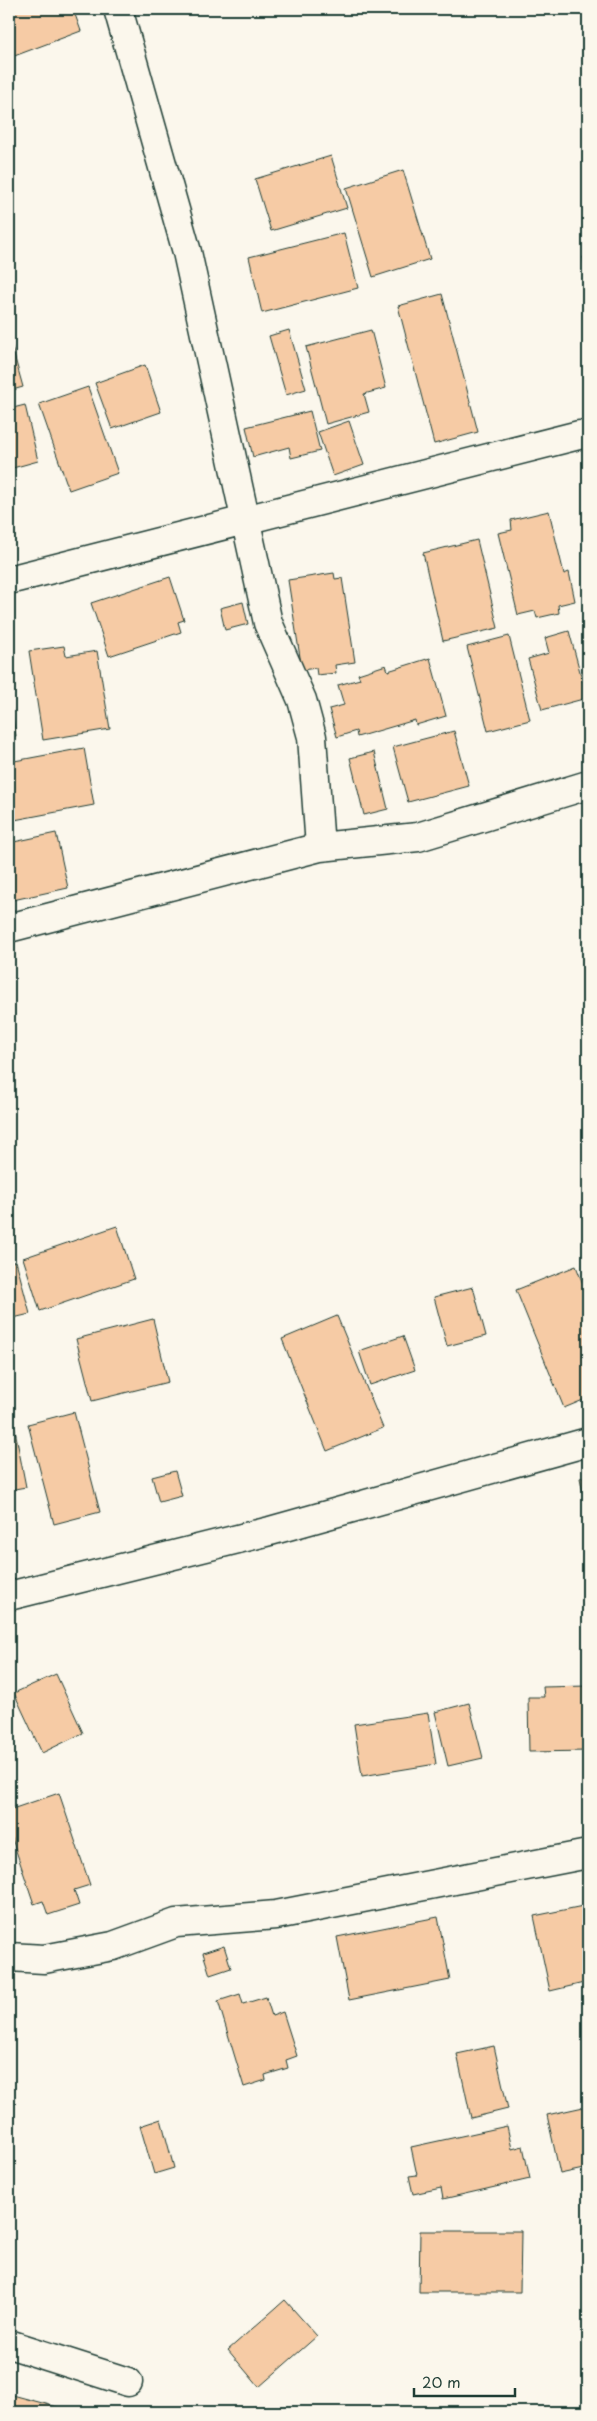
<svg xmlns="http://www.w3.org/2000/svg" width="597" height="2421" font-family="'Playpen Sans',sans-serif">
	<rect width="100%" height="100%" fill="#fbf7ec"/>
	<filter id="ink" filterUnits="userSpaceOnUse"><feTurbulence type="fractalNoise" baseFrequency=".02" numOctaves="2"/><feDisplacementMap in="SourceGraphic" scale="10" xChannelSelector="R" yChannelSelector="G"/><feConvolveMatrix kernelMatrix="1 2 1 2 8 2 1 2 1" color-interpolation-filters="sRGB"/></filter>
	<g filter="url(#ink)">
		<path fill="#f6cba5" stroke="#1f3d34" d="M9,9H73L81,31L9,58Z
			M331,156L347,208L271,231L255,179Z
			M403,170L430,259L373,277L346,188Z
			M344,233L358,288L262,313L249,257Z
			M588,256V284L583,257Z
			M442,294L478,432L434,444L398,306Z
			M289,330L306,389L286,395L269,336Z
			M371,330L386,388L364,394L369,412L326,424L306,347Z
			M9,337L23,387L9,391Z
			M145,365L161,412L112,429L95,383Z
			M88,387L118,473L69,490L39,404Z
			M25,405L38,461L9,469V409Z
			M310,411L320,451L291,458L289,447L253,457L246,427Z
			M349,421L364,465L333,476L318,432Z
			M549,511L564,574L569,572L575,601L558,605L559,613L537,618L535,611L518,615L498,533L512,530L511,520Z
			M477,540L498,628L443,641L423,553Z
			M334,573L335,579L342,578L355,662L335,665L336,673L317,675L316,668L302,670L288,580Z
			M170,577L184,620L178,622L181,632L109,656L91,603Z
			M243,602L248,624L225,630L220,608Z
			M569,631L587,698L542,710L528,659L549,653L545,638Z
			M509,636L530,720L488,731L467,647Z
			M64,646L66,656L97,651L110,729L43,740L29,651Z
			M430,658L446,716L416,725L415,720L357,737L356,731L337,737L329,709L344,705L338,685L360,679L358,674L386,665L388,671Z
			M9,692L16,736L9,737Z
			M454,731L469,786L408,802L393,747Z
			M84,748L94,805L9,821V762Z
			M374,752L388,809L364,815L350,758Z
			M56,833L68,888L13,900L9,881V843Z
			M117,1226L134,1279L40,1311L23,1258Z
			M16,1261L30,1314L9,1319V1263Z
			M576,1266L588,1297V1398L564,1408L516,1290Z
			M473,1287L486,1336L447,1346L434,1297Z
			M337,1316L383,1428L327,1451L282,1339Z
			M153,1319L168,1382L92,1401L76,1339Z
			M403,1336L415,1370L370,1385L359,1351Z
			M74,1412L100,1512L54,1524L28,1424Z
			M13,1420L26,1487L9,1490V1421Z
			M175,1471L182,1496L159,1502L152,1477Z
			M588,1476V1515L580,1478Z
			M56,1674L83,1733L42,1753L14,1693Z
			M588,1686V1751L529,1752L528,1697H544L543,1687Z
			M469,1703L483,1758L448,1766L435,1712Z
			M428,1713L436,1764L362,1776L354,1724Z
			M59,1793L90,1885L74,1890L79,1905L48,1915L43,1901L34,1904L9,1830V1810Z
			M583,1906L588,1928V1982L550,1991L534,1916Z
			M438,1917L450,1980L349,2000L337,1937Z
			M224,1946L231,1968L210,1975L203,1953Z
			M240,1994L243,2004L266,1997L272,2016L283,2012L297,2056L286,2060L288,2068L265,2075L266,2080L244,2087L218,2001Z
			M494,2046L508,2109L471,2118L457,2054Z
			M588,2106V2168L560,2174L547,2115Z
			M161,2119L174,2168L154,2174L140,2126Z
			M507,2126L512,2149L523,2146L530,2179L443,2199L441,2188L413,2194L409,2176L417,2175L411,2147Z
			M420,2231H521L520,2292H419Z
			M285,2300L317,2336L259,2387L228,2350Z
			M9,2394L72,2411V2412H9Z"/>
		<g fill="none" stroke-linecap="round" stroke-linejoin="round">
			<g stroke="#1f3d34" stroke-width="31">
				<path id="minor" d="M118,9L187,252L268,623L302,700L312,737L320,847
					M9,580L579,435
					M9,928L320,847L418,837L588,785
					M9,1596L270,1531L588,1442
					M9,1957L44,1959L113,1946L176,1923L276,1915L588,1854
					M9,2344L128,2382"/>
			</g>
			<use href="#minor" stroke="#fbf7ec" stroke-width="28"/>
		</g>
	</g>
	<rect width="597" height="2421" fill="none" stroke="#fbf7ec" stroke-width="30"/>
	<rect x="15" y="15" width="567" height="2391" fill="none" stroke="#1f3d34" stroke-width="2" filter="url(#ink)"/>
	<path d="M414 2388v8h101v-8" fill="none" stroke="#1f3d34" stroke-width="2.5"/>
	<text x="422" y="2388" font-size="15" fill="#1f3d34" stroke="#fbf7ec" stroke-width="4" paint-order="stroke">20 m</text>
</svg>
